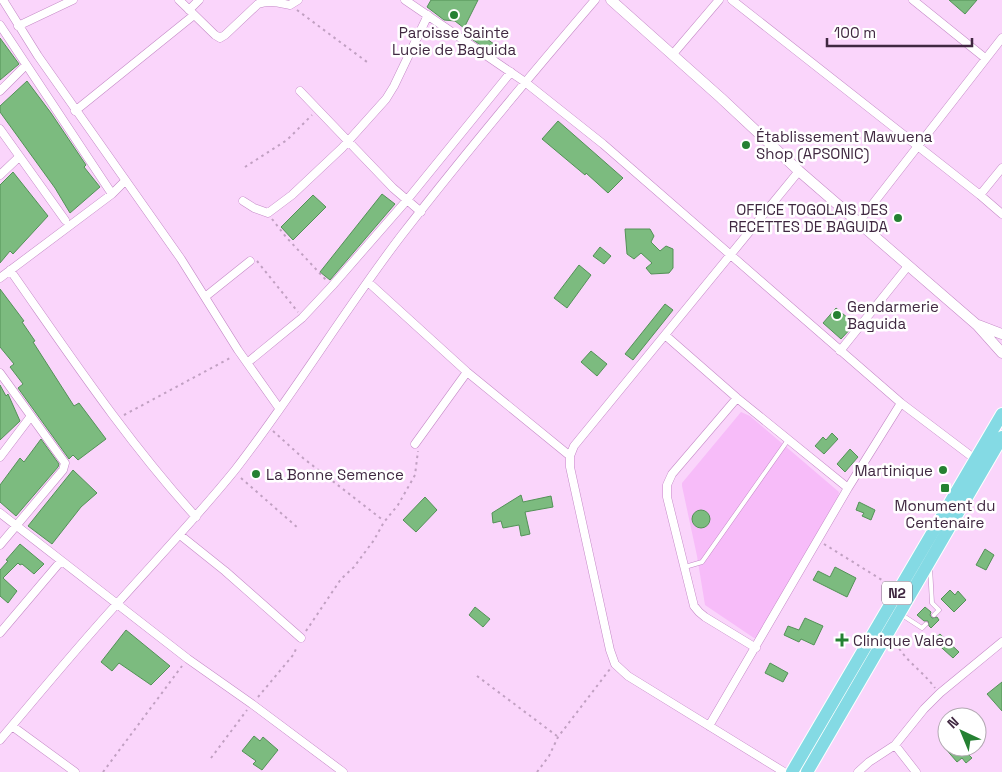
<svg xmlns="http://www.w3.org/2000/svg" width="1002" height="772" font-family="'Space Grotesk',sans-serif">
	<rect width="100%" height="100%" fill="#fad5fb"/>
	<path fill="#f7bcf9" d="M741,412L750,416L839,492L838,496L760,637L754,638L705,605L697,556L682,486V483Z"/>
	<path fill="#7cbb7f" stroke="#539157" d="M431,0H478L464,28L455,21L444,20L427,7Z
		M949,0H977L965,14Z
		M471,28L494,44L489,51L466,35Z
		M0,38L19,64L0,80Z
		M27,81L51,113L86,165L84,167L100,187L70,213L55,188L0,112V106Z
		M558,121L623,178L608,193L586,173L585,175L542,139Z
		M13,172L48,216L13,254L10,251L0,263V185Z
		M382,194L395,204L330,280L320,272Z
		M313,195L326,207L293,240L281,227Z
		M625,229H650L654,236L651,242L660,251L666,246L673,249V268L669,273L651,274L646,268L652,263L641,253L634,259L627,254Z
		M600,247L611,256L604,264L593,256Z
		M579,265L591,275L567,308L554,298Z
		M0,289L24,321L22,322L35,341L33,342L74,406L79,403L106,439L78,460L73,455L69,459L18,388L23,384L10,367L14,364L0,347Z
		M665,304L673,310L633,360L625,354Z
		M836,308L855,324L841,339L823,323Z
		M591,351L607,364L597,376L581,362Z
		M0,385L6,396L8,394L20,421L0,440Z
		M832,433L838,439L824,454L815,446L823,437L826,440Z
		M41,439L59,464L58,467L16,516L0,502V485L20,458L24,462Z
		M850,449L858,457L845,472L837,464Z
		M73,470L97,493L81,507L52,544L28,526Z
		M521,495L523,502L551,496L553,507L525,512L530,534L521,536L519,525L503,528L501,521L493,523L492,513Z
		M425,497L437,510L416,532L403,520Z
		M859,502L875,510L871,520L862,516L864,513L856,510Z
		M692 519a9 9 0 1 1 18 0a9 9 0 1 1-18 0Z
		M20,544L44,564L34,574L22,564L20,565L18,563L3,578L17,591L8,603L0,596V570L8,561L6,560Z
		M985,549L994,555L986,570L976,565Z
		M835,567L856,578L847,597L813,580L818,571L830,577Z
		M950,590L955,595L958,591L966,600L954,612L941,599Z
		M475,607L490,619L483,627L469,615Z
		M925,607L931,612L930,615L932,618L937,617L939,620L931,628L929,626L928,621H924L917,615Z
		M805,618L823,626L814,645L801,639L799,642L784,635L788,626L799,630Z
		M126,630L170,666L151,685L119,663L112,671L101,662Z
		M940,634L959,652L953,658L933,640Z
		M770,663L788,673L783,682L765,673Z
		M1002,682V711L987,694Z
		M254,736L260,741L263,737L278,750L262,770L253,764L256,761L242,751Z
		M944,747H977L968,754L972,758L966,763L962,758L957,762Z"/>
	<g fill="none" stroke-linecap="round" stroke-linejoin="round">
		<g stroke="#c58ac7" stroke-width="5">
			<path id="service" d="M685,567L702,562L788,440
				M930,567L932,603L939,610L934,615
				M902,615L922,628L926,624"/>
		</g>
		<g stroke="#c58ac7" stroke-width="9">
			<path id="minor" d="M3,0L38,56L181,259L238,350L279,408
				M179,0L215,35L220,38L225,35L258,4C269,0 279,3 290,5L298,0
				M405,0L525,82L603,144L901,403L975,459
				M732,0L980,195L1002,214
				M913,0L985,58
				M189,10L199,0
				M0,25L112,194
				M18,26L73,0
				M673,54L719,0
				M0,91L22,69
				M300,91L393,188L421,212
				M75,111L194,15
				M0,129L65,220
				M0,175L19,157
				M980,195L1002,168
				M243,201L254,208L268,213L292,195L342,148L386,99L394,86L428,15
				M858,223L1002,38
				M10,270C69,354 126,440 196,517
				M0,278L112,194L125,181
				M368,282L467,372L570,456
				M205,297L250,261
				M665,335L737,398L848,488
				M840,351L908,266
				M247,363L302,318L332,286L407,200L511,72
				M0,373L65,463L63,470L0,545
				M737,398L672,474L667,485V497L694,606L699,612L705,617L756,648
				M415,444L467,372
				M0,457L31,416
				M0,513L188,659L252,704L343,772
				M180,535L225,571L301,638
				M0,633L61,561
				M12,726L75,772
				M709,726L848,488L901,403
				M0,740C38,695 75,650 115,606C155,561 197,517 235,470C294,394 343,312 401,236C463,156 529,77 595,0
				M895,745L916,772
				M784,772L628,676L615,664L610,650L570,467V456L574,446L799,171
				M858,772L869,762L895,745L924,709L940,693L1002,642"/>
		</g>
		<g stroke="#c58ac7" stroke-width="11">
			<path id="tertiary" d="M611,0L721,98L799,171L977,325L1002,353
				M978,325L1002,334"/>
		</g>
		<g stroke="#fff" stroke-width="14">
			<path id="trunk" d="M792,772L1002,414
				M807,772L1002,437"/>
		</g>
		<path stroke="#c1a0c2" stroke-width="2" stroke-dasharray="2.5 4" stroke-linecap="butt" d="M297,10L367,62
			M245,167L287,140L312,115
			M272,219L286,237L327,281
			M257,261L298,312
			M124,415L232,357
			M273,431L303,458L384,521
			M241,478L298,528
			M824,544L890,585
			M306,631L341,579L354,567L374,540L384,522L398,505L415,475L418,451
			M896,643C905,661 923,671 935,688
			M477,676L557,736
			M258,697L294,654L297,646
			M211,758L247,710
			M103,772L182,666
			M537,772L549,756L558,737L610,669"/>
		<use href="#service" stroke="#fff" stroke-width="4"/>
		<use href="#minor" stroke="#fff" stroke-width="8"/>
		<use href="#tertiary" stroke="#fff" stroke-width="10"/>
		<use href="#trunk" stroke="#84dae4" stroke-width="12"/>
	</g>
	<g fill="#258132" stroke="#fff" stroke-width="2">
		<circle cx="454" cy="15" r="5"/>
		<circle cx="746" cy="145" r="5"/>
		<circle cx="898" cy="218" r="5"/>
		<circle cx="837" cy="315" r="5"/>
		<circle cx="943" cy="470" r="5"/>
		<circle cx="256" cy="474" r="5"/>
		<rect x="940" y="483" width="10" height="10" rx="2.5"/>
		<path d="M839.5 632.5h5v5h5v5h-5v5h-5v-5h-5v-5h5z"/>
	</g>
	<g text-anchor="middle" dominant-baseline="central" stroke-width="5" stroke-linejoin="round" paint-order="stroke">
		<rect fill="#fff" stroke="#79687a" stroke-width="1" x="882" y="581.5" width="30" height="23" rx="4"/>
		<g font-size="14" font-weight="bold" fill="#402841">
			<text x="897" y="593">N2</text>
		</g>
		<g font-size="15" fill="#402841" stroke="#fff" text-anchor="start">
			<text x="454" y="32" text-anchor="middle">Paroisse Sainte<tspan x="454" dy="17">Lucie de Baguida</tspan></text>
			<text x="756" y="136">Établissement Mawuena<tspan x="756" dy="17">Shop (APSONIC)</tspan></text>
			<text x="888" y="209" text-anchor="end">OFFICE TOGOLAIS DES<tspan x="888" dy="17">RECETTES DE BAGUIDA</tspan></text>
			<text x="847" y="306">Gendarmerie<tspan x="847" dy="17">Baguida</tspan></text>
			<text x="933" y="470" text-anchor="end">Martinique</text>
			<text x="266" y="474">La Bonne Semence</text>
			<text x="945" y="505" text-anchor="middle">Monument du<tspan x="945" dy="17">Centenaire</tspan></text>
			<text x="853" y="640">Clinique Valeo</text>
		</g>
	</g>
	<g transform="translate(962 732) rotate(316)"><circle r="24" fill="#ffffff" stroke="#b3a9b3"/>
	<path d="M0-4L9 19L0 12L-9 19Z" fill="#258132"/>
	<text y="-8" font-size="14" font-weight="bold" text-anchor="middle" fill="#402841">N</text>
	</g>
	<path d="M827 38v8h145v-8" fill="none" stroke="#402841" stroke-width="2.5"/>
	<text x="834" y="38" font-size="15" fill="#402841" stroke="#ffffff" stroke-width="4" paint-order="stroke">100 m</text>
</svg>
